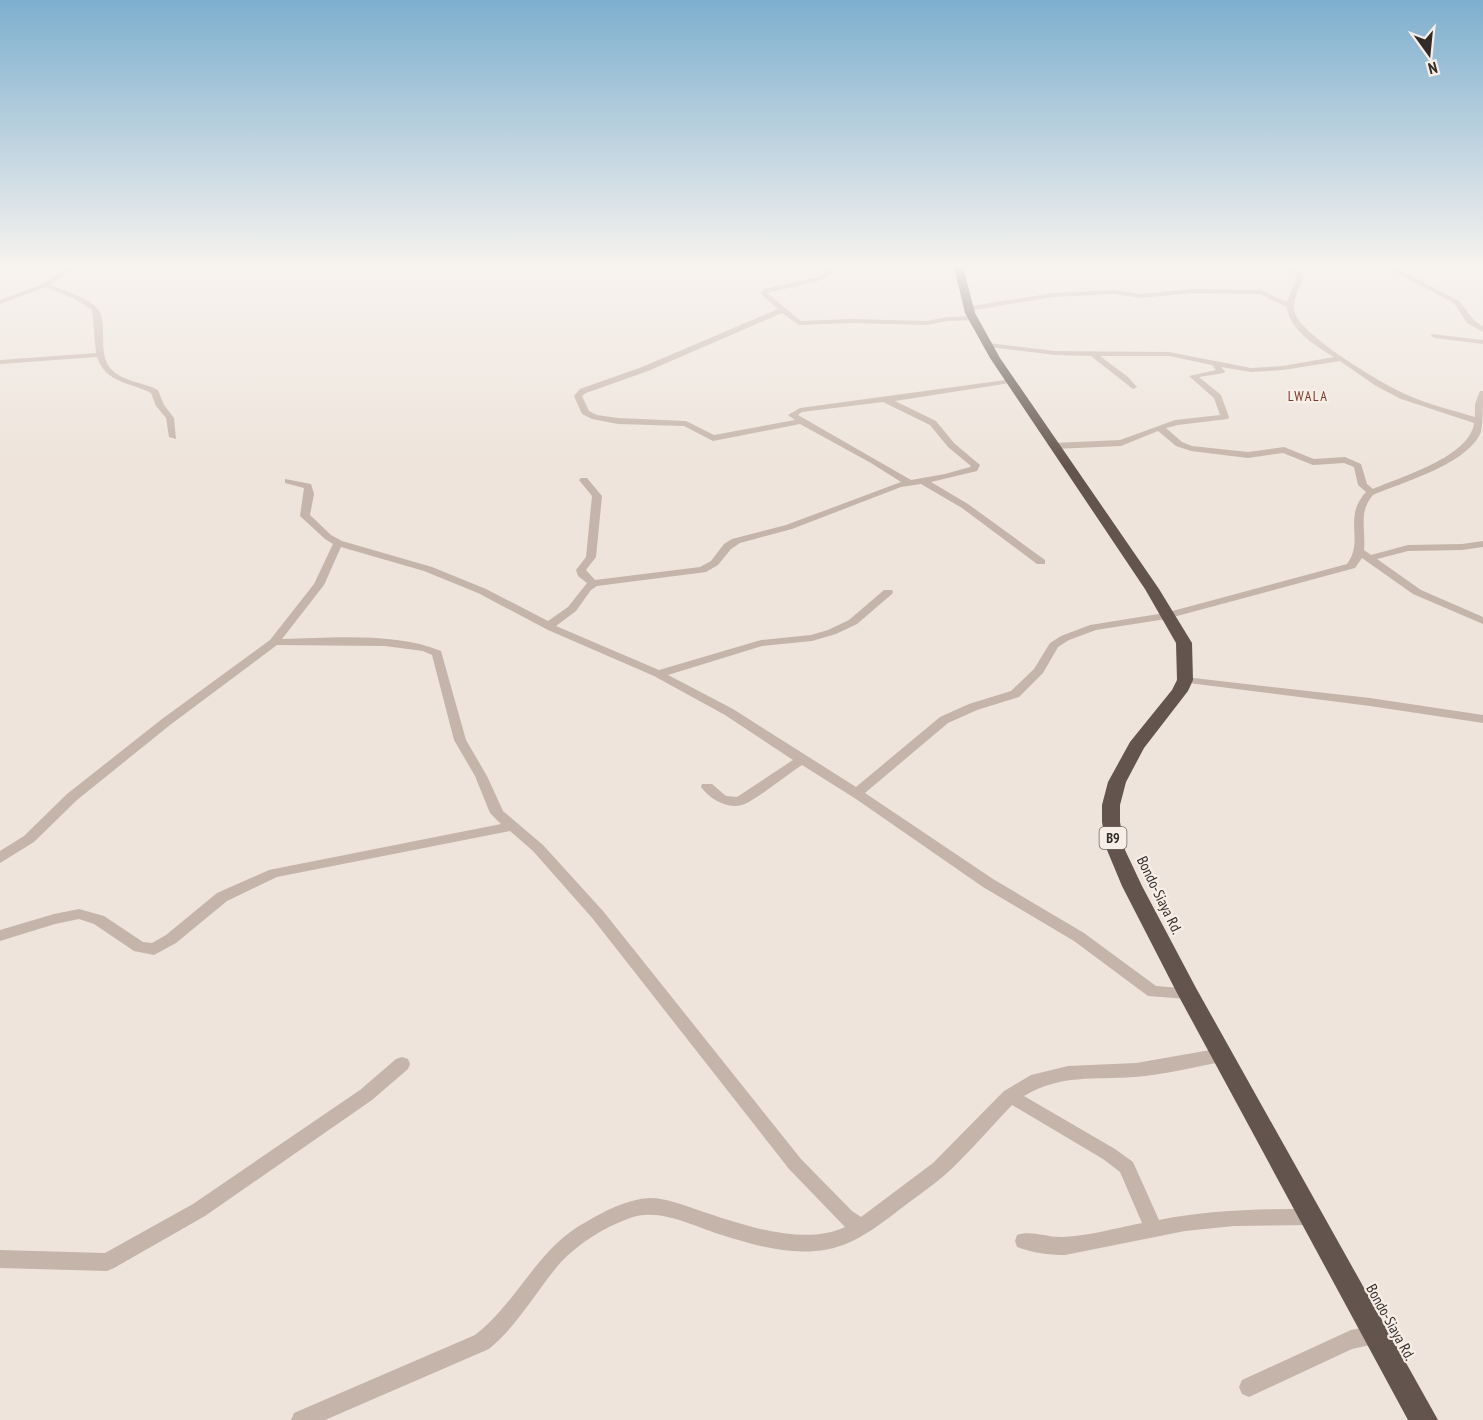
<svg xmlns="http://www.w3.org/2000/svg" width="1483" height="1420" font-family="'PT Sans Narrow',sans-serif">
	<rect width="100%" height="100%" fill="#eee4db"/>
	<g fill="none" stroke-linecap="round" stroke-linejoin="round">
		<path fill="#c5b4a9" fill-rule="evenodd" d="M68,267H75L50,285C65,291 85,296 96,307C110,319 96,353 111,369C123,382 143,382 158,390L164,405L174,418L176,439L169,437L166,418L156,406L151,393C131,382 106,384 97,357L0,364V360L96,353L92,310L75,299L45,287L0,304V300L43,284Z
			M833,267H840L822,280L767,293L801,321L852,319L927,321L947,317L973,316L977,318L973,320L947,321L927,325L852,323L799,325L782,313L648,371L586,393L582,396L589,411L597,415L618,418L686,421L714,435L795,420L788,415L800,408L1013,379V383H1010L895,401L936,421L954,443L980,465L977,471L931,482L968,504L1045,560V564H1037L962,508L921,484L901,487L792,529L740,543L731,549L718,565L706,572L597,586L591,590L576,611L556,626L659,670L761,640L811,635L828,630L849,620L884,590H892L893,592L892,594L857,624L836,634L812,641L762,646L668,675L733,709L856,787L940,717L969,704L1011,691L1034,669L1050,643L1061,636L1090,625L1165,613L1347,564C1365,540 1342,518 1366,492L1358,485L1354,467L1344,463L1313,465L1283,453L1248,458L1191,451L1176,446L1158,431L1121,446L1054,449L1050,446L1054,443L1120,440L1175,420L1220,415L1214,398L1189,376L1216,370L1212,365L1169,356H1100L1128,377L1137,387L1133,389L1091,356L1055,355L988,347L984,345L988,343L1055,351L1169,352L1251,368L1283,366L1334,357C1316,346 1289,330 1287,307L1260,294L1192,293L1141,298L1114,294L1053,297L968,311H965V307L1053,293L1114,290L1141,294L1192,289L1261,290L1287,302L1297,275L1291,273L1285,267H1292L1303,273C1303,287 1290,299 1295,313C1302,336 1381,383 1405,394C1426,404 1452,410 1475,417V404L1480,391H1483C1483,404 1483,421 1481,432C1468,464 1403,482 1373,495C1358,512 1366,529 1364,550L1371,555L1408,545L1462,544L1483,541V547L1462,550L1408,551L1377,559L1421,590L1483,617V624L1413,594L1362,558L1355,568L1166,619L1096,630L1069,640L1058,647L1043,673L1019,697L977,710L948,723L865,793L993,879L1084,933L1156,986L1193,989L1196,993L1193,997L1188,999L1148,996L1074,941L983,887L856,799L802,765C788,774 755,801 742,805C726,809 710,799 701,787L702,784H712L726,796L737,797L793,760L725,715L654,676L548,630L478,593L424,571L341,547L324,585L282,639C331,638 395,632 441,651L466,740L487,776L503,811L543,845L603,911L801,1159L852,1211L861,1217L933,1163L1004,1091L1031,1075L1068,1066L1136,1063L1222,1048L1228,1050L1230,1055L1228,1060L1222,1062C1193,1067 1163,1075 1134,1077C1093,1080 1061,1074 1024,1096L1115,1149L1133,1162L1159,1220C1209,1210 1260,1209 1311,1209L1317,1211L1320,1217L1317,1223L1311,1225L1234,1226L1185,1231L1065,1255C1049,1255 1033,1253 1017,1247L1015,1241L1017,1235C1031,1230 1048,1238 1063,1237C1089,1236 1116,1228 1142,1223L1120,1172L1103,1159L1012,1105C990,1128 969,1153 946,1174C931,1187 914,1198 899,1210C873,1230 848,1249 815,1251C783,1254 751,1244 722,1235C693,1226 659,1207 630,1218C605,1227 579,1243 561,1262C536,1291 519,1324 489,1349L325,1420H291L294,1413L475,1335C518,1302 537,1248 586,1222C605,1211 627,1199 650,1198C666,1198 683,1205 698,1210C740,1224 803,1247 845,1227L789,1169L593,919L533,851L510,831L277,877L227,901L176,943L154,955L134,951L94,924L79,919L55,924L0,941V930L54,914L79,909L104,916L143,942L152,943L166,935L217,893L269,870L501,824L490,813L475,776L454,740L432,655L423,651L385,646L277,645L170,725L77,800L34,842L0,863V851L24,836L67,794L162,719L270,640L314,584L333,544L325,539L300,516L304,488L285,483V479L311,484L314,494L310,515L331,535L342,541L432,567L486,589L548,621L568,607L587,583L578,576L576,570L586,557L592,496L579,480L581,478H587L602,496L596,557L586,570L595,580L700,567L711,561L724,544L732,539L786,525L901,482L871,463L800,424L713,441L684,426L618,424L592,419L582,414L574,396L580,389L642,367L778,309L761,294L760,293L764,289L818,277ZM1340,361L1376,386L1401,399L1474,423C1470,457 1400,477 1373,489L1367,484L1361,464L1345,457L1314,459L1284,447L1248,452L1192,446L1182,442L1166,428L1178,425L1228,419L1229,417L1221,395L1199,377L1224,373L1225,371L1221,367L1251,372L1283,370ZM883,402L930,425L948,447L971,466L970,467L945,474L911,480L798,415L802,412Z
			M1386,267H1394L1459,301L1473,319L1483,327V332L1467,323L1454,303Z
			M1432,334L1483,340V344L1435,338L1431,336Z
			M1185,677L1370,698L1483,715V723L1370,706L1181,682L1179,680L1181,678Z
			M402,1057L408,1059L410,1064L408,1069L372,1100L205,1216L114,1268L107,1271L0,1268V1250L105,1253L193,1204L360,1090L396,1059Z
			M1377,1325L1384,1328L1387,1335L1384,1342L1352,1349L1249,1397L1242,1394L1239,1387L1242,1380L1351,1330Z"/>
		<path fill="#63544d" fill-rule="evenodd" d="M954,267H963L975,313L1000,358L1159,589L1192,643L1193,680L1188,691L1144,748L1126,782L1120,805V822L1125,850L1142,886L1196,988L1438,1420H1408L1177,993L1122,886L1107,850L1102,822V805L1108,782L1130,742L1172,690L1177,680L1176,643L1145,589L990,358L965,313Z"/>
	</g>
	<linearGradient id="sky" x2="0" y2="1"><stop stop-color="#7dafce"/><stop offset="0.57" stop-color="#f7f3ef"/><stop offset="1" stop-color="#f7f3ef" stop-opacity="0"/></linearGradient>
	<rect width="1483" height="466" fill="url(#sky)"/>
	<g text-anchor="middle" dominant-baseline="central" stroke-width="4.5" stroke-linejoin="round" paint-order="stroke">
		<g font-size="14" letter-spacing="1.5" fill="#78392a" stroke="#f7efe7">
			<text x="1308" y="396">LWALA</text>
		</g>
		<rect fill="#f7efe7" stroke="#6e6661" stroke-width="1.5" x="1099.5" y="827" width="27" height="22" rx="4.5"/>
		<g font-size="14" font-weight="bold" fill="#332b28">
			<text x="1113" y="838">B9</text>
		</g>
		<g font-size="15" fill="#332b28" stroke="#f7efe7">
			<text transform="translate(1160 895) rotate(64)">Bondo-Siaya Rd.</text>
			<text transform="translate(1391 1322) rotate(61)">Bondo-Siaya Rd.</text>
		</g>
	</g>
	<g transform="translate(1429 54) rotate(165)" stroke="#f7efe7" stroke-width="4.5" paint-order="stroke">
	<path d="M0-4.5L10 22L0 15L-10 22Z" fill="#332b28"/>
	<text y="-9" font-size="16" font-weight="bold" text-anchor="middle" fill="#332b28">N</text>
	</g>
</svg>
